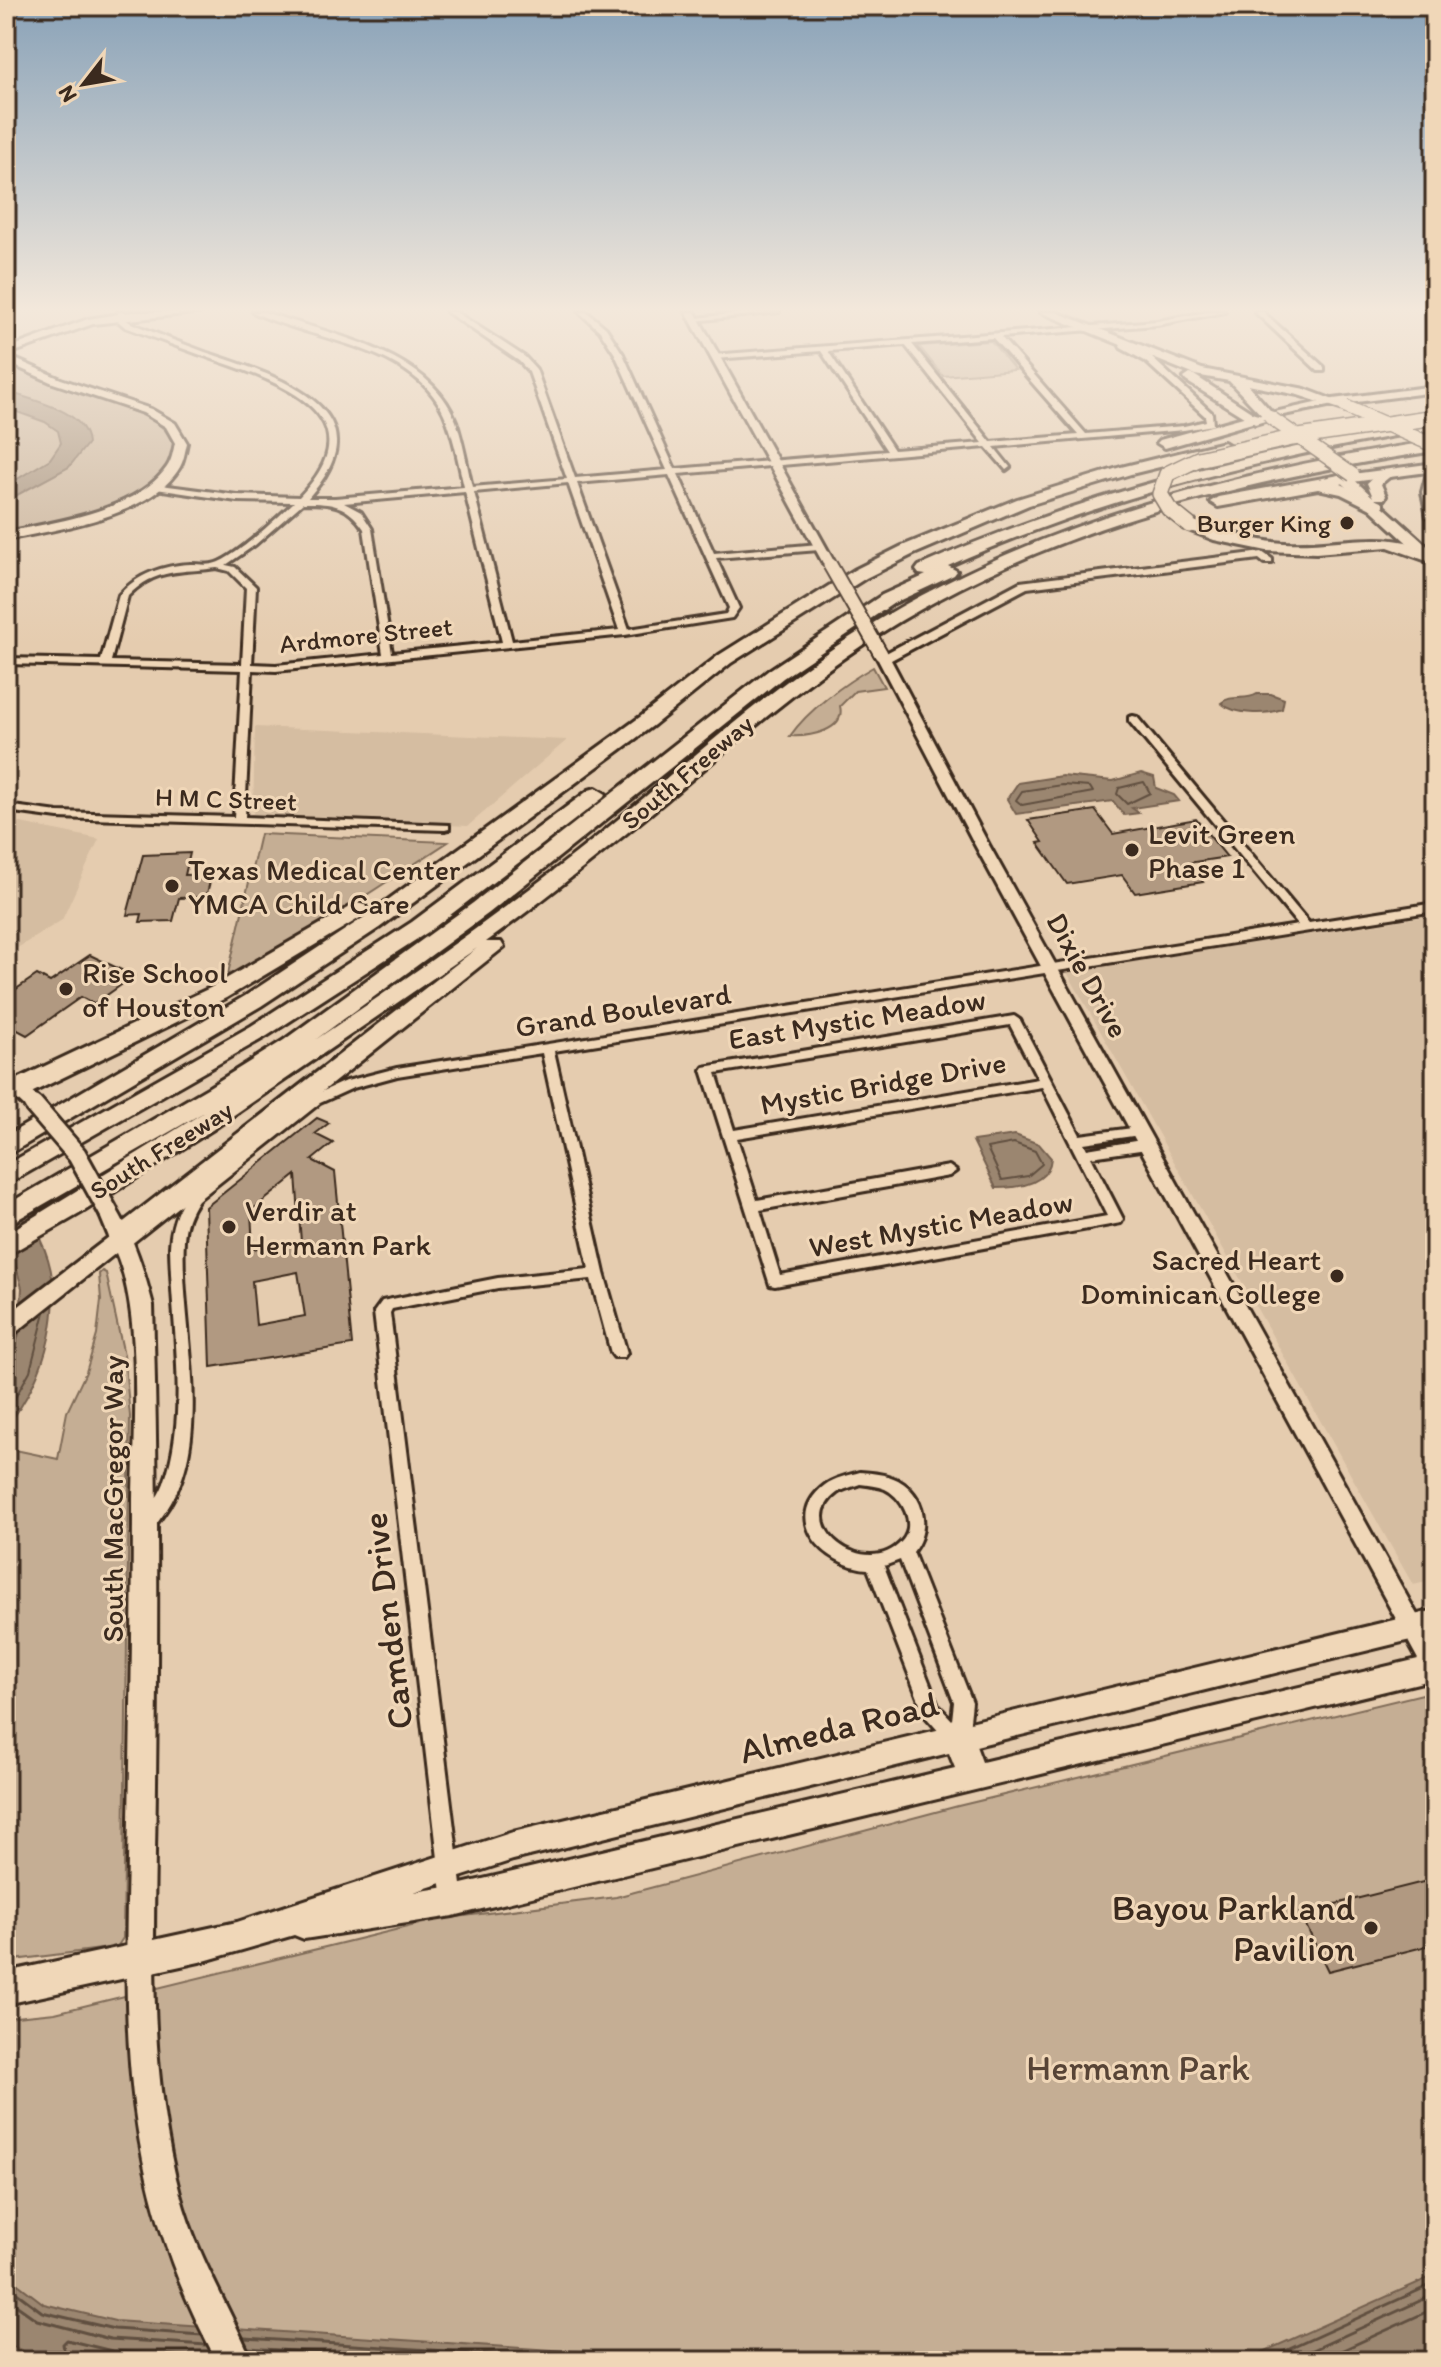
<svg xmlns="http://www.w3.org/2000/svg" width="1441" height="2367" font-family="Itim,sans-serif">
	<rect width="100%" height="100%" fill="#e5ccaf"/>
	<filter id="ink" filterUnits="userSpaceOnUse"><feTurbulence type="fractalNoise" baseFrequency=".0125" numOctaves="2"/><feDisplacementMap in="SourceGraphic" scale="16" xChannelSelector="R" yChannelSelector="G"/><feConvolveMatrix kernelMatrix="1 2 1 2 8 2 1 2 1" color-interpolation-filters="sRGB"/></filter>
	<g filter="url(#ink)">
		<path fill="#d5bda1" d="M255,727L567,740L468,826L253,816Z
			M6,820L99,839L62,920L6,955Z
			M1435,915V1580L1413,1585L1067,972Z"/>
		<path fill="#c5ae94" stroke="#806c59" stroke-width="2" d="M991,341L1015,370L943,376L919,346Z
			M6,363L152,419C170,432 183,449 165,469C126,514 61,521 6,533V455L12,450L13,443L6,434Z
			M873,667L884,687L855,691L840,706C846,731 809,737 790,736C808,710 845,683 873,667Z
			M260,834L448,842L305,935L227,978Z
			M102,1271L106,1273L124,1355L130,1416L123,1938L117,1947L6,1961V1448L58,1459L67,1412L86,1372L97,1335L101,1300L99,1274Z
			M1435,1691V2361H6V2018L55,2013L440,1919L616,1897L958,1806Z"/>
		<path fill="#9b8670" stroke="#75614f" stroke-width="2" d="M6,391C33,401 85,409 88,443L69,467L6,501V486L50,459L61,443L58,431L45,422L6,408Z
			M1257,694H1271L1284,699L1282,709C1266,715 1234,715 1221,703C1231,694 1246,701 1257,694Z
			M1141,773L1154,777L1156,788L1174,795L1179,801L1132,808L1139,813L1124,815L1113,801L1016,814L1007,799L1018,783L1062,776L1113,781Z
			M1015,1135L1039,1144L1051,1158C1049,1185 1017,1188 996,1188L973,1141Z
			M6,1203C16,1214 33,1226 40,1239C70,1299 46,1378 6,1427V1374L19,1334L22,1288L15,1263L6,1250Z
			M6,2275L44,2304L115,2321L720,2361H43L6,2343Z
			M1435,2275V2361H1243Z"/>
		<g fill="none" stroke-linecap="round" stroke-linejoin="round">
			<path stroke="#614f3f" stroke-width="2" d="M1144,782L1150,793L1127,804L1117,794L1119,788Z
				M1062,785L1090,787L1093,792L1022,805L1016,800L1022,791Z
				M1014,1143L1035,1151L1042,1164L1028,1176L1002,1180L987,1148Z
				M6,1414L30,1371L45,1312"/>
			<path stroke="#614f3f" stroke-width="3" d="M6,2285L42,2312L114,2329L202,2335
				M6,2298L37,2320L110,2339L207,2345
				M244,2338L598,2361
				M248,2348L445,2361
				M66,2361L63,2344L67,2340L112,2351L213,2358
				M1263,2361L1435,2283
				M1289,2361L1435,2294
				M1319,2361L1435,2308"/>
		</g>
		<path fill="#b19981" stroke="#3b2a1e" stroke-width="2" fill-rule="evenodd" d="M1095,810L1113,834L1196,819L1227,857L1188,863L1203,882L1135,893L1122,875L1067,884L1038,843L1043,842L1028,820Z
			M190,853L185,875L212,874L206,897L179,898L173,921L140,922L142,914L127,915L143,855Z
			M90,955L134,976L94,1004L81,997L27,1035L6,1024V996L37,975L50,982Z
			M317,1118L329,1123L315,1134L333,1143L312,1160L335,1172L352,1345L211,1367L206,1207ZM296,1175L301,1242L253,1249L251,1211ZM298,1272L305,1316L256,1325L252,1281Z
			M1435,1879V1944L1328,1971L1300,1913Z"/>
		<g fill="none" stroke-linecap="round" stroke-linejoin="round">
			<g stroke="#3b2a1e" stroke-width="6">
				<path id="minor" d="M118,312H126V320L131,323C155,333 180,343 205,352C273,375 390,408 308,498H335L464,487C459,466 455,442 447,421C420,345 313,342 253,312H264C327,334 429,350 456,421C463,442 467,465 472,487L567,479L529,372L519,361L447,312H456L525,357L536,369L575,478L667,470L615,354L600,331L579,312H587L606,328L623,354L675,469L887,451L821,351L715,359L711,357L712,355L1157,321L1207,312H1225L1157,325L1001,337L1086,434L1184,426L1206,421L1205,416L1145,361L1121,348L1120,346L1124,344L1151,357L1212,413L1213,425L1184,430L994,447L1010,467L1006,470L986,447L678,474L714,553L819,544L823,547L819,550L716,558L739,608L732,618L625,635L276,671L252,670L245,817L449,825V829L445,830L58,818L6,811V805L58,812L234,817L242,670L6,664V658L101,660L119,595C137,574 164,565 191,564C199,564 208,566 216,563C237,556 276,519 294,502L237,501L156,489L153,488V484L237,495L299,497C383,411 267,378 201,355C175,346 150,336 125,327L118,321ZM993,338L1078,435L991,442L912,344ZM905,345L983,443L894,450L828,351ZM669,475L729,608L726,614L629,629L577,483ZM568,483L619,630L512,641L474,492ZM465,492L502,642L392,653L372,529L361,512L344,503ZM303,503C332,503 347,504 364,529L383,654L276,665L252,664L256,587L235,567L226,565L255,545ZM217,568L229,571L246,588L242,664L111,661L128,596C156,567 182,573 217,568Z
					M745,312H779L693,321L689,319Z
					M1255,312H1263L1324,367V371H1318Z
					M1133,716L1137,717L1309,923L1435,903V911L554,1051L604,1273L627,1353L624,1357H614L611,1353L591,1279L498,1288L392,1309L390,1313L463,1901L460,1908L453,1910L446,1908L443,1901L374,1312L382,1301L387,1300L498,1278L589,1269L542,1053L397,1076L353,1088L320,1103L198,1200C189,1213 185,1225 184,1240C179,1327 218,1439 163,1515C156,1524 152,1534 140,1530L138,1525C146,1510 158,1499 164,1483C190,1412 171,1321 170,1247C171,1226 176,1210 188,1194L310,1097L343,1082L397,1068L1298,925L1129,721V717Z
					M1014,1016L1020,1020L1080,1135L1140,1127L1147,1131L1140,1135L1084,1143L1087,1149L1147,1139L1154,1144L1147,1149L1091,1157L1123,1219L1121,1223L775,1286L770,1285L702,1070L704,1067ZM1010,1025L1038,1079L734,1130L716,1073ZM1042,1087L1107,1216L780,1275L760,1210L949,1176L956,1171L949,1166L757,1200L737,1138Z
					M860,1472C873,1473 886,1474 898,1480C925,1495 931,1528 913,1552L972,1702L968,1739L966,1745L959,1747L951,1745L925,1716L868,1569C825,1566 780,1519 825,1485C834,1478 849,1475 860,1472ZM860,1484C868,1485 877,1486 885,1489C902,1497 917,1524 902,1541C867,1581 792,1526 837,1493C843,1489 853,1487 860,1484ZM900,1560L954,1702L952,1720L938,1705L884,1566Z"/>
			</g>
			<g stroke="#3b2a1e" stroke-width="6">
				<path id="tertiary" d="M131,312H202L93,324L6,355V349L88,319Z
					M686,312H695L836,565L834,567L824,565Z
					M1262,552L1272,559V563H1264L1259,559L1027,588L891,660L989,845L1435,1647L1434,1677L1426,1674L975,845L875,654L881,650L886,653L1020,582Z"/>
			</g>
			<g stroke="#3b2a1e" stroke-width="6">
				<path id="secondary" d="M6,355L61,379L151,409L175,423L187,443C185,451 184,460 180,467C151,517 58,529 6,540V532C55,522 137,511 167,467C172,460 173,451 175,443L166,427L143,413L53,383L6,362Z
					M1435,386V392L1333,405L1254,421L1248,418L1333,399Z
					M1435,463V471L1345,483L1339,479L1345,475Z
					M6,1073L13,1075L40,1100L43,1104L40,1108H26L6,1089Z
					M109,1206L116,1208C134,1238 144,1271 153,1305C158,1465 158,1624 156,1784C155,1921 145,2061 180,2194C196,2254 228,2304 252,2361H217C116,2175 124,2023 129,1820C131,1713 133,1606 133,1499C134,1428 143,1317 116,1253L14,1334L6,1336V1316L109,1237L99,1213Z"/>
			</g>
			<g stroke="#3b2a1e" stroke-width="6">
				<path id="primary" d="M1040,312H1056L1202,369L1305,389L1352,407L1346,411L1298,395L1248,385L1277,418L1267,421L1229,381L1195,375Z
					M1190,374L1194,375L1265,421L1255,424L1186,381L1184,378Z
					M1382,470L1394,473L1381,484L1386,496L1384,499H1375L1435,553V565L1430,564L1335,476L1347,473L1373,497L1367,483Z
					M1435,1610V1634L976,1746L982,1762L1435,1655V1679L453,1916L304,1939L294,1935L204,1961L6,2004V1972L237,1922L513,1832ZM949,1753L955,1768L453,1886L414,1892L513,1860Z"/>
			</g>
			<g stroke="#3b2a1e" stroke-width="6">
				<path id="motorway" d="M1254,414L1259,415V421L1165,448L1157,443L1160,440Z
					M1435,421V429C1267,457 1104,496 948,566L957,571L954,575L894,603L783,678L489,913L315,1040C412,975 508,908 599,835C684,766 767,689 860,631C1036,522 1232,471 1435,441V451C1233,481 1033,531 861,646C793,692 730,747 667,800C608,849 548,897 486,942H501L504,947L130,1245L121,1247L112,1245L108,1238L112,1231L477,948L212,1130L81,1213L6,1256V1234L206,1111L6,1226V1205L209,1087L284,1040L473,903L769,670L882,595L926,575L919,574L916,570L919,566C1085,493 1256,450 1435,421Z
					M1224,442L1232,447L1229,450L1131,474L1029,505L914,554L866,578L731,663L654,725L379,928L261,1006L6,1156V1136L245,996L363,918L640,717L719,655L854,570L902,546L1017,499L1121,467Z
					M1435,468V522L1427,517L1422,492L1427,473Z
					M1345,474L1353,479L1341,484L1383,503V509H1371L1341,494L1318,489L1218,507L1210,502L1218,497Z
					M1189,520C1222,528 1250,541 1284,543C1337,546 1385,527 1435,552V560H1424L1388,547L1316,553L1267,551L1214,540L1183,528L1181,525Z
					M596,788L606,794L603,798L428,932L267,1036L6,1185V1165L251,1026L412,922L589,790Z
					M357,903L365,905L368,910L365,915L226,998L27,1095H9L6,1089L9,1083L210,988Z"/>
			</g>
			<use href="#minor" fill="#f0d7b8" fill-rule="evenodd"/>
			<use href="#tertiary" fill="#f0d7b8" fill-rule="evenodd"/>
			<use href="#secondary" fill="#f0d7b8" fill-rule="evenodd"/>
			<use href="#primary" fill="#f0d7b8" fill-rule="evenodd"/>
			<use href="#motorway" fill="#f0d7b8" fill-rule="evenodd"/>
			<g stroke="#3b2a1e" stroke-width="17" stroke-linecap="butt">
				<path id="tertiary-bridge" d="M830,565L881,654"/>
			</g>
			<g stroke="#3b2a1e" stroke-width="24" stroke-linecap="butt">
				<path id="secondary-bridge" d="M33,1104L77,1155L109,1213"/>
			</g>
			<g stroke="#3b2a1e" stroke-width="16" stroke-linecap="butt">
				<path id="primary-bridge" d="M1346,407L1435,446
					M1271,418L1353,475"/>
			</g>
			<g stroke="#3b2a1e" stroke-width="18" stroke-linecap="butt">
				<path id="motorway-bridge" d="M1189,525L1169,509L1160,494L1167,474L1198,459L1292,438L1435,417"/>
			</g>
			<use href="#tertiary-bridge" stroke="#f0d7b8" stroke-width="13"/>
			<use href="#secondary-bridge" stroke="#f0d7b8" stroke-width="18"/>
			<use href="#primary-bridge" stroke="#f0d7b8" stroke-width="13"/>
			<use href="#motorway-bridge" stroke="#f0d7b8" stroke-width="15"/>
		</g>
	</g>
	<linearGradient id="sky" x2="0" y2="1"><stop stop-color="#89a2b8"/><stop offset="0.48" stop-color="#f3e8db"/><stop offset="1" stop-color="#f3e8db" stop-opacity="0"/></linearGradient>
	<rect width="1441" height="644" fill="url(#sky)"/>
	<g fill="#3b2a1e" stroke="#f0d7b8" stroke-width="3">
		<circle cx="1347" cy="523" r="8"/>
		<circle cx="1132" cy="850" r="8"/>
		<circle cx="172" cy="886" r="8"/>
		<circle cx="66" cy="989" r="8"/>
		<circle cx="229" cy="1227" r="8"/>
		<circle cx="1337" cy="1276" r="8"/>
		<circle cx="1371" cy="1928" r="8"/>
	</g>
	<g text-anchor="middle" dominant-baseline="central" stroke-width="6" stroke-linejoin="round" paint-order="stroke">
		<g font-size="26" fill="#3b2a1e" stroke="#f0d7b8" text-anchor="end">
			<text x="1331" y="523">Burger King</text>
		</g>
		<g font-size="26" fill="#3b2a1e" stroke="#f0d7b8">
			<text transform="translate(366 635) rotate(-6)">Ardmore Street</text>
			<text transform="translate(687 772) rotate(-40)">South Freeway</text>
			<text transform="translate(226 799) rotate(2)">H M C Street</text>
			<text transform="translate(161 1150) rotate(-32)">South Freeway</text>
		</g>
		<g font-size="30" fill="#3b2a1e" stroke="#f0d7b8" text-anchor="start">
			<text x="1148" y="833">Levit Green<tspan x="1148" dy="34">Phase 1</tspan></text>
			<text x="188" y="869">Texas Medical Center<tspan x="188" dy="34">YMCA Child Care</tspan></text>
			<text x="82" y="972">Rise School<tspan x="82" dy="34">of Houston</tspan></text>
			<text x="245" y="1210">Verdir at<tspan x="245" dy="34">Hermann Park</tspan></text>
			<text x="1321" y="1259" text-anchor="end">Sacred Heart<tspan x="1321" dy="34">Dominican College</tspan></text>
		</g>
		<g font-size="30" fill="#3b2a1e" stroke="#f0d7b8">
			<text transform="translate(1088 975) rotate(61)">Dixie Drive</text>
			<text transform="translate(623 1010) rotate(-9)">Grand Boulevard</text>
			<text transform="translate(857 1019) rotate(-9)">East Mystic Meadow</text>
			<text transform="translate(883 1083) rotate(-10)">Mystic Bridge Drive</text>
			<text transform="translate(941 1224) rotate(-10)">West Mystic Meadow</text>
			<text transform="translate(112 1499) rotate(-90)">South MacGregor Way</text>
		</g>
		<g font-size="36" fill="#3b2a1e" stroke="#f0d7b8">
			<text transform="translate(387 1621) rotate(-97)">Camden Drive</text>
			<text transform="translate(839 1727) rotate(-14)">Almeda Road</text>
		</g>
		<g font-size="36" fill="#3b2a1e" stroke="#f0d7b8" text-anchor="end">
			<text x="1355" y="1907">Bayou Parkland<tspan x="1355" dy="41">Pavilion</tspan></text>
		</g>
		<g font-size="36" fill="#574436" stroke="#f0d7b8">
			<text x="1138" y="2067">Hermann Park</text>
		</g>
	</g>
	<rect width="1441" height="2367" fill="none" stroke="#f0d7b8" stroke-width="32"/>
	<rect x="16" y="16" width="1409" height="2335" fill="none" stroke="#3b2a1e" stroke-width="3" filter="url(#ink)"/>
	<g transform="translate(84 84) rotate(239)" stroke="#f0d7b8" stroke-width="6" paint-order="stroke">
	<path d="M0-6L14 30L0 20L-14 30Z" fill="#3b2a1e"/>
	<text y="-12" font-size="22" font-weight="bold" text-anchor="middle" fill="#3b2a1e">N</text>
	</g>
</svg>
